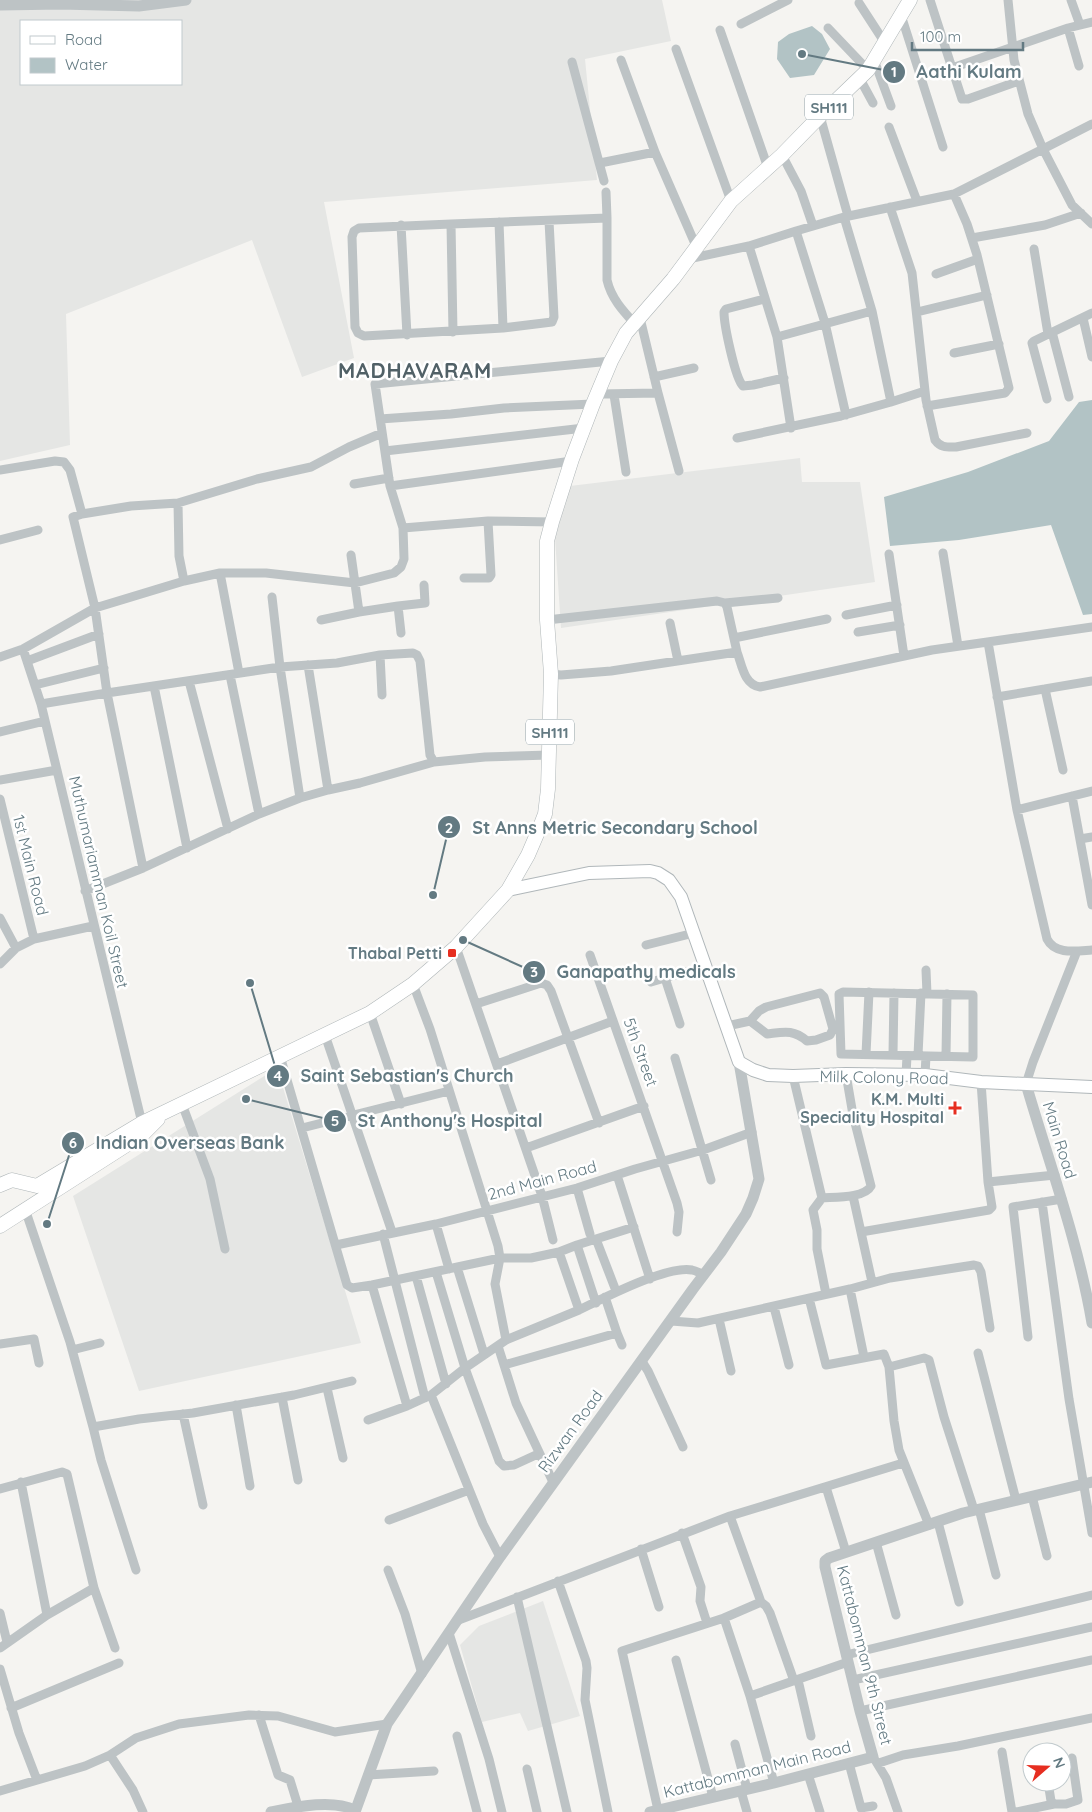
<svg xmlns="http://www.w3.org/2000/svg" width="1092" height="1812" font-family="Quicksand,sans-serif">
	<rect width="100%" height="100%" fill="#f5f4f1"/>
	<path fill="#e5e6e4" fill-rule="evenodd" d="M0,0H662L671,41L585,59L597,180L324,202L354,358L302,377L252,240L66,314L70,445L0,461ZM21,21H181V84H21Z
		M800,458L802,482H860L875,582L561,628L555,538L570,486Z
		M277,1068L361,1343L139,1391L73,1196Z
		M543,1601L580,1716L528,1731L520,1713L482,1722L460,1645L479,1626Z"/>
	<path fill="#b2c3c5" d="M812,26L822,34L830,49L814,75L790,78L777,59L778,42L789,34Z
		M1092,400V614L1083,615L1051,525L959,540L890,546L884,497L968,472L1049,441L1079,402Z"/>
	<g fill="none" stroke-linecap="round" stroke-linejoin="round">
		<g stroke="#b0b7ba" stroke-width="14">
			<path id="secondary" d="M508,890L589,873L650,871L658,873L669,880L681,897L739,1062L753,1070L768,1075L793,1076L846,1074L925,1075L981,1082L1092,1087"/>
		</g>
		<g stroke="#afb6b8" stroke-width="15">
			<path id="primary" d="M0,1185L12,1180L37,1186L142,1123L370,1013L413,984L456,947L508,890L528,855L540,827L545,814L548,789L551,674L547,620V541L552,522L572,459L593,404L611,361L626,333L673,279L731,201L782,155L820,116L868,70L910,0
				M0,1226L142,1135L158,1119"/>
		</g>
		<path stroke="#bdc3c5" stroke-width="9" d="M930,0L962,99H968L1019,81
			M1008,0L1014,60L1028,114L1043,149L1092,124
			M1071,0L1080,25
			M859,3L885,43
			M901,15L943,147
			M741,24L788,0
			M828,28L868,70
			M1068,28L1079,66
			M720,30L768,168
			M676,49L731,201
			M621,60L655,152L696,246
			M874,60L891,106
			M572,62L604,181
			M952,68L1068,28L1092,22
			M860,79L873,103
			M820,116L848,216
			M889,127L917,201
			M782,155L801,191L813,226
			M600,163L655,152
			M606,192L607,218
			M954,194L1043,149L1072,205L1092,224
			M890,207L912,273L926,400L935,440C941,448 947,447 956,447L1027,433
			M844,217L872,311L891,402L925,391
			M451,224L359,228L354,231L352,237L355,327L358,333L364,336L503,328L499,222
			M401,225L407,335
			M796,231L844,217L954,194L967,224L977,255L1009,388L1005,393L927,406
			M972,238L1045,225L1081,213
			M749,246L777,337L791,428
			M1034,249L1048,334
			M688,259L749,246L796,231L825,323L846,415
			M936,274L978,259
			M764,299L726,309L724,312C724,325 735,378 743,386L753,385L784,378
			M917,312L987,295
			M1083,318L1092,357
			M503,328L552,322L554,317L549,221
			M453,332L451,224L607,218V280C611,298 623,311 635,324
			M1052,332L1069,397
			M777,337L872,311
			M954,353L999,344
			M654,377L694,368
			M658,393L679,471
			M598,394L658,393L640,318
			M614,395L626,472
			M1047,399L1032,343L1034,341L1092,313
			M380,419L451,414L504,408L593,404
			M737,438L841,416L891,402
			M385,451L584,428
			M0,470L55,461L64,462L70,470L82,514
			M354,484L389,478
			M390,486L572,461
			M178,503L179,556L184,581
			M403,528L488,521
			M0,540L38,530
			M943,553L958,646
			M889,554L904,656
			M220,573L239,673
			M464,578H489L491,575L488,521L552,522
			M272,597L280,667L300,798L259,814L143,868L107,693L280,667L337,663L380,655
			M725,603L778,598
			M398,606L425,603L424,585
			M359,612L398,606L401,633
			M846,615L897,605
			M321,620L359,612L351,555
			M547,620L717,601L725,603L727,607L737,652
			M670,623L678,661
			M858,632L900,625
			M734,638L827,619
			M988,642L1017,810L1047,939C1055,955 1076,951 1092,950
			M23,649L41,704L142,1123
			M0,657L23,649L95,608L184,581L220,573H266L355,583L394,573L401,567L404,559L403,528L390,486L375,384L611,361
			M27,661L99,634
			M551,674L561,675L611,671L737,652C742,665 744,685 760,687L932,650L1092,627
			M230,675L259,814
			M189,681L228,829
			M35,685L104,668
			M154,686L187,848
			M1045,689L1063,770
			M382,695L380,655L413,653L417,655L420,661L430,755L434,762L485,757L549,755
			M997,697L1092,681
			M41,704L107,693L95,608L73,517L82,514L131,506L178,503L257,479L311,467L349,447L382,433
			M0,732L45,721
			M0,780L57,770
			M328,790L360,783L434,762
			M1072,796L1092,905
			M300,798L328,790L308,665
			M0,799L34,939
			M1017,810L1092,791
			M1080,839L1092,837
			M85,891L143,868
			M0,918L16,948L34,939L93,926
			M646,945L694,933
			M456,947L542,1196L553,1240
			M590,955L677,1203L679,1212L677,1232
			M0,964L16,948
			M926,970L927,994
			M665,978L680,1024
			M651,982L706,966
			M413,984L430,1029L498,1246L500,1258L495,1284L506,1340
			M843,992L973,995V1057L841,1054L839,994Z
			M476,1004L541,983L547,985L551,991L599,1123
			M370,1013L401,1104
			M727,1026L750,1021L759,1011L766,1007L820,993L824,997L833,1029L830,1035L816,1040L807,1041C793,1029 784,1032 767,1034L750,1021
			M325,1035L392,1232
			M866,1054L869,992
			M893,1054L894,993
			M918,1055L921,993
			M280,1056L347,1285L352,1288L372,1285
			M946,1056L947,994
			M675,1058L711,1180
			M497,1064L613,1021
			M906,1075L907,1056
			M925,1075L926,1056
			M793,1076L822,1198L813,1210L817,1230V1249L826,1294
			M1026,1084L1033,1062L1077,951
			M182,1104L210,1179L225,1249
			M302,1128L449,1091
			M526,1148L644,1106
			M617,1175L650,1279
			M988,1182L1055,1175
			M577,1188L590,1234
			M853,1196L872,1282
			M822,1198C835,1197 865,1198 871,1186L853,1115L846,1074
			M1042,1202L1069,1399L1092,1533
			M25,1209L70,1342L93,1427L139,1419L193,1413L294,1395L352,1381
			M436,1224L449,1269
			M861,1232L989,1210L992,1207L988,1182L981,1082
			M383,1234L425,1398
			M596,1239L616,1291
			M336,1245L436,1224L577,1188L635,1169L703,1150L752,1132
			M577,1245L596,1303
			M457,1267L484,1354
			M436,1272L465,1368L499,1461L504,1466L514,1465L538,1454
			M416,1276L446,1384
			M850,1289L864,1357
			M809,1298L826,1365L884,1354L889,1367
			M774,1307L789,1365
			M579,1310C602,1299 667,1265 692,1270C696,1271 700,1273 703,1274
			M719,1319L731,1371
			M671,1321L698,1323L850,1289L890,1278L974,1265L978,1266L981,1272L990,1328
			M617,1333L622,1345
			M1028,1337L1013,1207L1062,1199
			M0,1344L34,1339L39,1363
			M498,1346L516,1403L553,1482
			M72,1350L100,1343
			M978,1353L1016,1500
			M641,1360L648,1371L683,1447
			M504,1365L617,1333L605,1297
			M327,1388L343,1458
			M431,1395L483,1524L500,1557
			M282,1397L298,1480
			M236,1405L250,1486
			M407,1406L372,1285L500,1258H531L559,1252L577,1245L634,1227
			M183,1414L203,1505
			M368,1420L407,1406L431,1395L465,1368L506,1340L579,1310L559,1252
			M93,1427L101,1460L136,1570
			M21,1482L47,1615L94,1588
			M826,1487L846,1552
			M0,1489L62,1472L67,1474L94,1588L115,1648
			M1032,1496L1047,1556
			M979,1509L996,1575
			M730,1516L761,1602L724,1618L750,1696L848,1662
			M389,1520L469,1490
			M938,1522L959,1602
			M929,1525L899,1450L894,1421L889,1367L924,1358L929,1360L944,1417L974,1510
			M682,1533L701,1587L700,1601L707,1623
			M876,1542L896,1615
			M641,1549L659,1607
			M388,1570L405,1614L422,1674
			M558,1581L586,1661L587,1668L585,1700L608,1812
			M517,1597L567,1812
			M761,1602L766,1606L770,1613L794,1681
			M0,1613L7,1642
			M456,1621L730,1516L903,1463
			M449,1633L489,1759L502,1812
			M0,1648L47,1615
			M846,1655L1092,1595
			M676,1660L713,1797
			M0,1669L19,1733L37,1780
			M798,1680L811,1736
			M853,1680L1092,1627
			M750,1696L774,1783
			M11,1708L119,1663
			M860,1711L1092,1660
			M259,1715L278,1775L290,1780L298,1806
			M457,1736L477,1812
			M735,1744L747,1789
			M1043,1750L1044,1752
			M1002,1752L1012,1812
			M110,1755L133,1790L143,1812
			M875,1760L886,1778L898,1812
			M849,1763L861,1808L873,1806
			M879,1763L903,1755L958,1746L1092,1718
			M527,1769L537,1812
			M808,1774L820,1812
			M368,1775L434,1771
			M1048,1782L1051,1801L1054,1804H1066L1078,1800L1072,1758
			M0,1791L85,1766L110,1755L136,1738L179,1724L249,1715L278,1716L335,1732L387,1724
			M741,1791L747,1812
			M658,1810L622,1651L724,1618
			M1016,1812L1054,1804"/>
		<path stroke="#bdc3c5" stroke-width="11" d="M0,5L61,4L139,6L186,0
			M1026,1084C1049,1163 1078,1241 1092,1323
			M271,1812C296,1807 331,1799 355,1810
			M355,1812L387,1724L500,1557L693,1289L721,1252L746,1214L753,1198L759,1179L739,1062
			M650,1812L774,1783L873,1757L860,1711L825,1567V1561L829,1558L963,1513L1092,1482"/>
		<use href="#secondary" stroke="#fff" stroke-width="12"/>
		<use href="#primary" stroke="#fff" stroke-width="14"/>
	</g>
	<g fill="#e62e20" stroke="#fff" stroke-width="2">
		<rect x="447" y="948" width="10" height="10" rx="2.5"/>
		<path d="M952.5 1100.5h5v5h5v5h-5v5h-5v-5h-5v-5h5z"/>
	</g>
	<g text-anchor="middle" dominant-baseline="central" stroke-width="5" stroke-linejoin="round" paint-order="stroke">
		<g fill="#fff" stroke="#92a2a8" stroke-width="1">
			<rect x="805" y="94.5" width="48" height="25" rx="4"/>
			<rect x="526" y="719.5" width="48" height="25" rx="4"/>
		</g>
		<g font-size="15" font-weight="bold" fill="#637a82">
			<text x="829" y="107">SH111</text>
			<text x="550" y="732">SH111</text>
		</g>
		<g font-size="16" fill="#637a82" stroke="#fff">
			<text transform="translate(31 865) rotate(76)">1st Main Road</text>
			<text transform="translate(99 882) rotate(77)">Muthumariamman Koil Street</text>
			<text transform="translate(641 1052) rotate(70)">5th Street</text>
			<text transform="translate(884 1077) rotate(1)">Milk Colony Road</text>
			<text transform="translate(1060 1140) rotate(73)">Main Road</text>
			<text transform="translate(542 1180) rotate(-15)">2nd Main Road</text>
			<text transform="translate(570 1431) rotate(-54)">Rizwan Road</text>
			<text transform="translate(865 1655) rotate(76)">Kattabomman 9th Street</text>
			<text transform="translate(757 1769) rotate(-14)">Kattabomman Main Road</text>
		</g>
		<g font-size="16" font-weight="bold" fill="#637a82" stroke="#fff" text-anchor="end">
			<text x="442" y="953">Thabal Petti</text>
			<text x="944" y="1099">K.M. Multi<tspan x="944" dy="18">Speciality Hospital</tspan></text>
		</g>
		<g font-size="21" font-weight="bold" letter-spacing="1" fill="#516167" stroke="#fff">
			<text x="415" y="370">MADHAVARAM</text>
		</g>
	</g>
	<path fill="none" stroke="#637a82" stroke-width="2" d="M802 54L894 72M433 895L449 827M463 940L534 972M250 983L278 1076M246 1099L335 1121M47 1224L73 1143"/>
	<g fill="#637a82" stroke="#fff" stroke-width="2">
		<circle cx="802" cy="54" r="5"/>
		<circle cx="433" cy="895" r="5"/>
		<circle cx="463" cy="940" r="5"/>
		<circle cx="250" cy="983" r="5"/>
		<circle cx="246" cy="1099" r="5"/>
		<circle cx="47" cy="1224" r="5"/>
		<circle cx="894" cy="72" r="12"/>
		<circle cx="449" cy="827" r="12"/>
		<circle cx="534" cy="972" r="12"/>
		<circle cx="278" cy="1076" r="12"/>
		<circle cx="335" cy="1121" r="12"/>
		<circle cx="73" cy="1143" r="12"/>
	</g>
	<g font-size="15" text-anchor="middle" font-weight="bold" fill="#fff">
		<text x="894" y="77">1</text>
		<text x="449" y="833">2</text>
		<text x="534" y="977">3</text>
		<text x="278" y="1081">4</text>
		<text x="335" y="1126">5</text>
		<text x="73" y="1148">6</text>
	</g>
	<g font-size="18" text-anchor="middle" font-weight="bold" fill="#637a82" stroke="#fff" stroke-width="5" stroke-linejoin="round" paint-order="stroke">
		<text x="969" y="78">Aathi Kulam</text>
		<text x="615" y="834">St Anns Metric Secondary School</text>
		<text x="646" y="978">Ganapathy medicals</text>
		<text x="407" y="1082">Saint Sebastian's Church</text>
		<text x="450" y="1127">St Anthony's Hospital</text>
		<text x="190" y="1149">Indian Overseas Bank</text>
	</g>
	<rect x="20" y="20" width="162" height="65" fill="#ffffff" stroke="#c1cacd"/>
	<rect x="30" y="36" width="25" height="8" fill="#ffffff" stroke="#c1cacd"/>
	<text x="65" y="45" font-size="15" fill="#637a82">Road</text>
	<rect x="30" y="58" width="25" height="15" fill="#b2c3c5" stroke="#c1cacd"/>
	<text x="65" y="70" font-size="15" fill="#637a82">Water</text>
	<g transform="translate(1047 1767) rotate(70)"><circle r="24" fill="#ffffff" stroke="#c1cacd"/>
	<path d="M0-4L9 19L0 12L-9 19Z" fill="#e62e20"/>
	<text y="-8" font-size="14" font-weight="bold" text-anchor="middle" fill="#637a82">N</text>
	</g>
	<path d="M912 42v8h111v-8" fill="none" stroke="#637a82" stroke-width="2.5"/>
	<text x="920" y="42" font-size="15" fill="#637a82" stroke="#ffffff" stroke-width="4" paint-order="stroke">100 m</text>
</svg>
